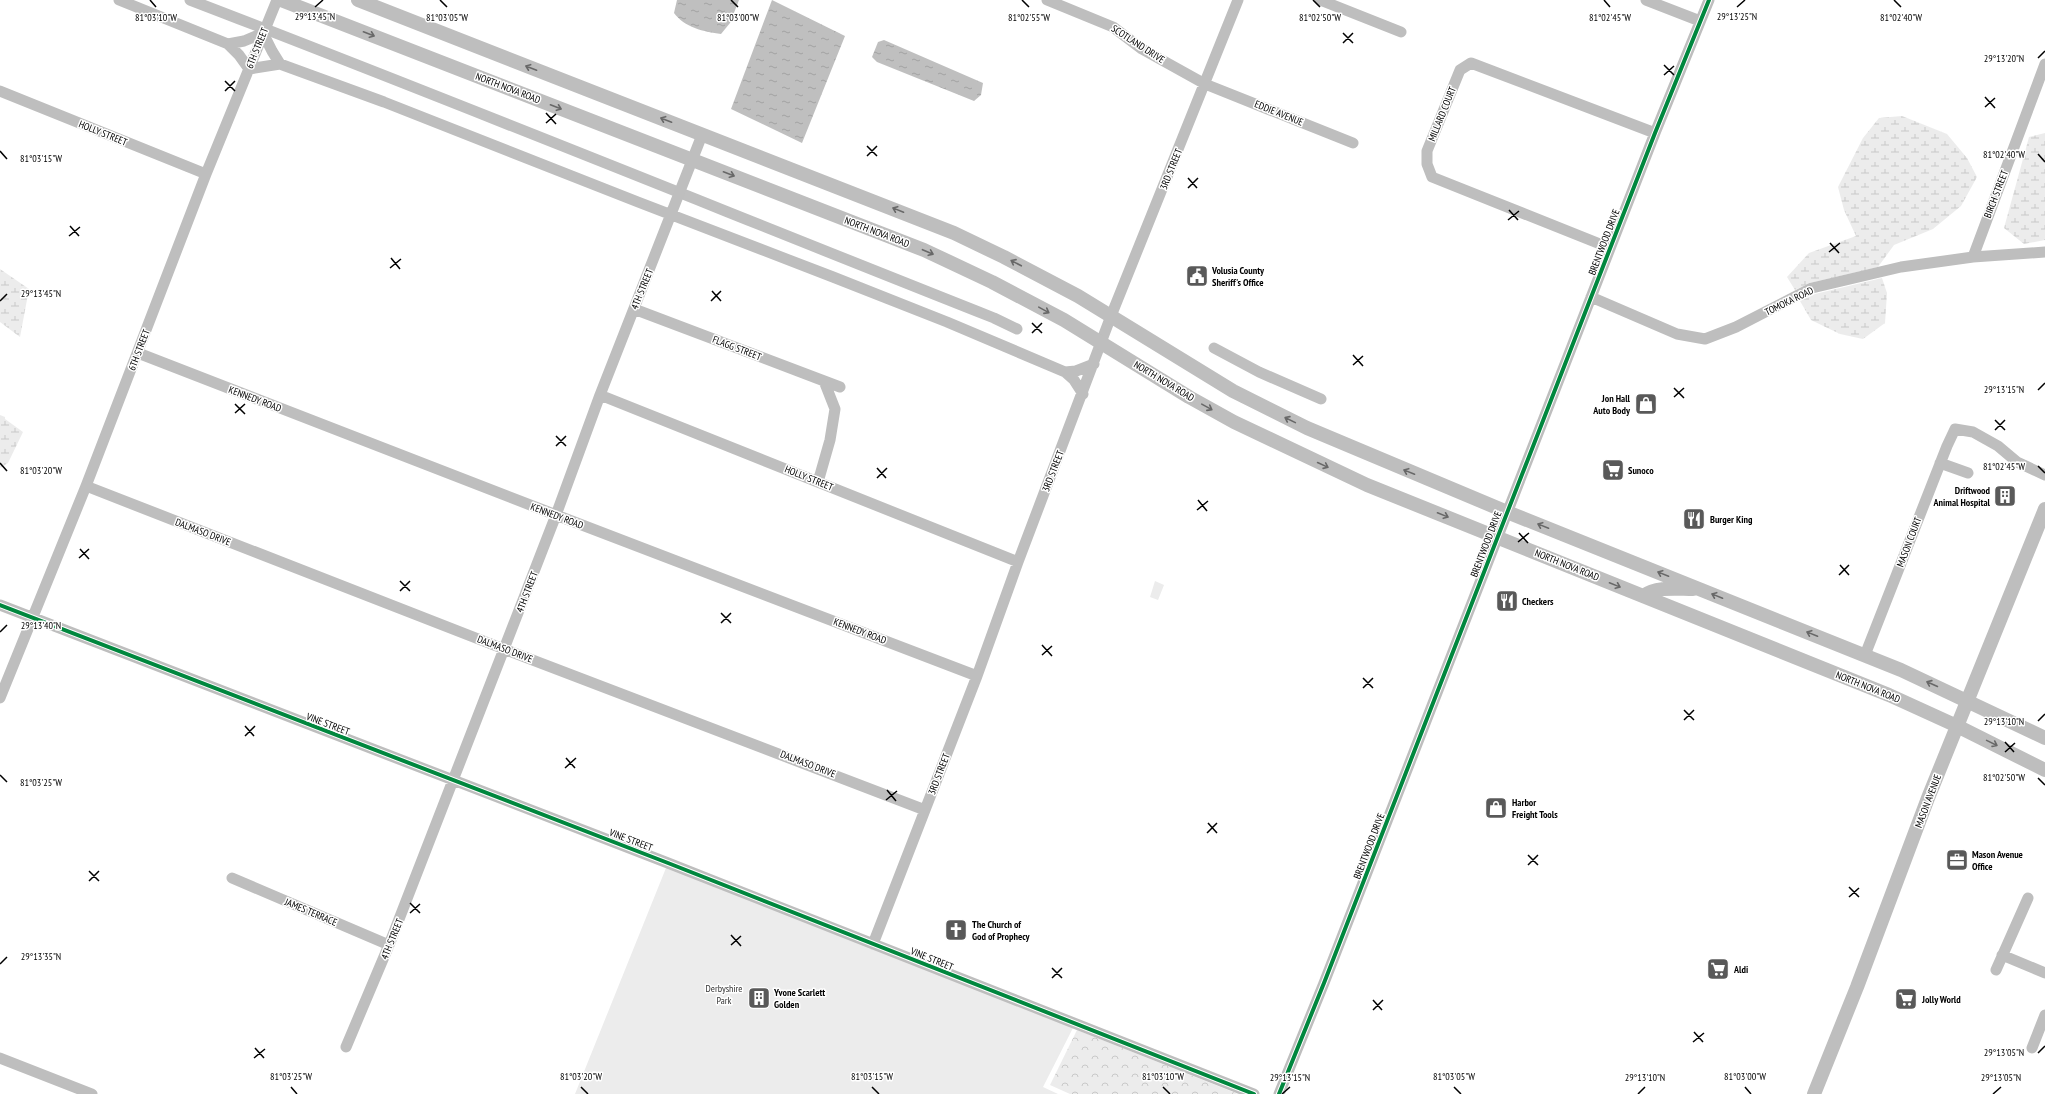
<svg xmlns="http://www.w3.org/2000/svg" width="2045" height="1094" font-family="'PT Sans Narrow',sans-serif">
	<defs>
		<pattern id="forest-crowns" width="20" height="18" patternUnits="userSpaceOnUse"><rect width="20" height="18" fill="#ececec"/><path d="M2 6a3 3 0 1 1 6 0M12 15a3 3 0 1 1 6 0" fill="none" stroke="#c9c9c9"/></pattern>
		<pattern id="wetland-marsh" width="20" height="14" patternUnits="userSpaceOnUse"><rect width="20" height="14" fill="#ececec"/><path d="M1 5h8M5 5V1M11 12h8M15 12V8" fill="none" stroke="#c9c9c9"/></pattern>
		<pattern id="water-ripples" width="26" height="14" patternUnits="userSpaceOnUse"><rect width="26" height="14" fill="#bfbfbf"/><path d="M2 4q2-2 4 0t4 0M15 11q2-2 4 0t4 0" fill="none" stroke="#a2a2a2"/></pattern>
	</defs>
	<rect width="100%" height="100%" fill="#fff"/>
	<path fill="#ececec" d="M1155,581L1164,585L1158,600L1150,597Z
		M668,863L1075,1024L1043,1087L1058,1094H575Z"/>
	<path fill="url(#forest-crowns)" d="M1077,1030L1223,1088L1238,1094H1070L1050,1085Z"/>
	<path fill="url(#wetland-marsh)" d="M1902,116L1947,134L1967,158L1977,177L1961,206L1933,229L1894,245L1878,267L1810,283L1795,290L1787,277L1809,253L1856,236L1844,210L1838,187L1863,138L1879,118Z
		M2045,133V240L2024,244L2004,228L2029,137Z
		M0,269L29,289L20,337L0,322Z
		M1882,278L1887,293L1885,323L1863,339L1840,334L1811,320L1800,301L1815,294Z
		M0,415L5,417V419L23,432L8,463L0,468Z"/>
	<path fill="url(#water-ripples)" d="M677,0H739L730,23L721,34C704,32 684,27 674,13Z
		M772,0L845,36L802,143L731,109Z
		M884,40L983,83L981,95L974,101L877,62L872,57L878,42Z"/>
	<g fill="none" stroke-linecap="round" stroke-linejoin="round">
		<path stroke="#bfbfbf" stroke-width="11" d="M190,0C459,103 726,212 994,318L1017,329
			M1214,348L1259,372L1321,399"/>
		<path stroke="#bebebe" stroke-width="11" d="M119,0L228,44L239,55L249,69
			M1047,0L1113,27L1142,49L1205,84L1353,143
			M1320,0L1401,32
			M1646,0L1700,21
			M263,33L272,51L280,64
			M228,44L244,41L263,33
			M249,69L280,64L384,102L638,202L833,277L947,322L1065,372L1074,380L1083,394
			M0,91L206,174
			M1610,248L1432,177L1427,164V151L1460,70L1471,63L1655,133
			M1973,257L2045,64
			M1591,297L1677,334L1705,339L1736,327L1812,288L1901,267L1973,257L2045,252
			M634,309L840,387
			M138,353L556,515L977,676
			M1065,372L1076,371L1094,364
			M600,395L1018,562
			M1940,463L1968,473
			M818,482L830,440L835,409L824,381
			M86,486L504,649L925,810
			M0,605L668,863L1254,1094
			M1865,655L1947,446L1955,429L1973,432L1998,446L2017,462L2045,475
			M0,698L86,486L206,174L277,0
			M232,878L389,945
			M873,944L977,676L1018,562L1111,316L1238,0
			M2002,955L2045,973
			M1996,970L2028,898
			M346,1047L389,945L556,515L600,395L702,135
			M2032,1048L2045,1015
			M0,1058L92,1094
			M1279,1094L1324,983L1655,133L1709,0"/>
		<path stroke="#bebebe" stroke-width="14" d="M281,0L924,250L992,282L1064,320L1189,397L1234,422L1367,485L1889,695L1957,726L2045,770
			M358,0L954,233L1004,257L1078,296L1233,391L1307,428L1507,512L1901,670L2045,738
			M1643,596C1657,586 1677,589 1693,589
			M1814,1094L1857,987L1928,798L2045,509"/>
		<g stroke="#fff" stroke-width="6">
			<path id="cycleway" d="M0,605L668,863L1254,1094
				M1279,1094L1324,983L1655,133L1709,0"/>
		</g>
		<use href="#cycleway" stroke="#00873e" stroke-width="4"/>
	</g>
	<defs><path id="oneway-shaft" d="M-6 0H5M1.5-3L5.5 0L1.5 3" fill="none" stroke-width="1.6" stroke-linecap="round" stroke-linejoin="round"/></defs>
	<g stroke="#686868">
		<use href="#oneway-shaft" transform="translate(369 34) rotate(21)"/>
		<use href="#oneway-shaft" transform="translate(531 68) rotate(-159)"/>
		<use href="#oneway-shaft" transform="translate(556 107) rotate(21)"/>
		<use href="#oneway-shaft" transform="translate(666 120) rotate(-159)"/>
		<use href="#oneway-shaft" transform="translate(729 174) rotate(21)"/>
		<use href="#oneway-shaft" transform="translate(898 210) rotate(-158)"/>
		<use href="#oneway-shaft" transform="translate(928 252) rotate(23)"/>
		<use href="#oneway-shaft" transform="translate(1016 263) rotate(-152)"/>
		<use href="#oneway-shaft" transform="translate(1044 310) rotate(29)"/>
		<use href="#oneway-shaft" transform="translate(1207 407) rotate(29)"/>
		<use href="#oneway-shaft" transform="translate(1290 420) rotate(-154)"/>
		<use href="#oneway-shaft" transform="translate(1323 465) rotate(25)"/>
		<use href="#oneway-shaft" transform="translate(1409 472) rotate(-158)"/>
		<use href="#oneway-shaft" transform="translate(1443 515) rotate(22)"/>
		<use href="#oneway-shaft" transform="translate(1543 526) rotate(-158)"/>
		<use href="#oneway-shaft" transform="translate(1663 574) rotate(-158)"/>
		<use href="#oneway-shaft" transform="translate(1615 585) rotate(22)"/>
		<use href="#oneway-shaft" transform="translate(1717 596) rotate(-158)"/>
		<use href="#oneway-shaft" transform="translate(1812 634) rotate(-158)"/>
		<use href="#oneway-shaft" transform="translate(1932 684) rotate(-156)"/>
		<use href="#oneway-shaft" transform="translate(1992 743) rotate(26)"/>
	</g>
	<path fill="none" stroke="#000" stroke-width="1.5" d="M150,0L156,7M440,0L447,7M731,0L738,7M1022,0L1029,7M1313,0L1320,7M1604,0L1610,7M1894,0L1901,7M315,7L323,0M1737,7L1745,0M1343,33L1353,43M1343,43L1353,33M2038,58L2045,51M1664,65L1674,75M1664,75L1674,66M225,81L235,91M225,91L235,81M1985,97L1995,108M1985,107L1995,98M546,113L556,124M546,123L556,114M867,146L877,156M0,151L7,159M2038,154L2045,162M867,156L877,146M1188,178L1197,188M1188,188L1198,178M1509,210L1518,220M1508,220L1519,211M70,226L79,236M69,236L80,227M1830,243L1839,253M1829,252L1840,243M391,258L400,269M390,268L401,259M712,291L721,301M0,301L7,294M711,301L721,291M1032,323L1042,333M1032,333L1042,323M1353,355L1363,366M1353,365L1363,356M1674,388L1684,398M2038,390L2045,383M1674,397L1684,388M235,404L245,414M235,413L245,404M1995,420L2005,430M1995,430L2005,420M556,436L566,446M556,446L566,436M0,463L7,471M2038,466L2045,473M877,468L886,478M877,478L887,468M1198,500L1207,511M1197,510L1208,501M1519,533L1528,543M1518,542L1529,533M80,549L89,559M79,558L89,549M1840,565L1849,575M1839,575L1849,565M400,581L410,591M400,591L410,581M721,613L731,623M721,623L731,613M0,632L7,625M1042,645L1052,656M1042,655L1052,646M1363,678L1373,688M1363,688L1373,678M1684,710L1694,720M1684,720L1694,710M2038,721L2045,714M245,726L254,736M245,736L255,726M2005,742L2014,752M2005,752L2015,743M566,758L575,768M565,768L576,758M0,775L7,782M2038,778L2045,785M887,790L896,801M886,800L897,791M1208,823L1217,833M1207,833L1217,823M1528,855L1538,865M1528,865L1538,855M89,871L99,881M89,881L99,871M1849,887L1859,897M1849,897L1859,888M410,903L420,913M410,913L420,904M731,935L741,946M731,945L741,936M0,964L7,957M1052,968L1062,978M1052,978L1062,968M1373,1000L1382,1010M1373,1010L1383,1000M1694,1032L1703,1042M1693,1042L1704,1033M255,1048L264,1058M2038,1053L2045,1046M254,1058L265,1049M291,1087L297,1094M581,1087L588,1094M872,1087L879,1094M1163,1087L1170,1094M1454,1087L1461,1094M1745,1087L1751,1094M1282,1094L1290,1087M1638,1094L1645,1087M1993,1094L2001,1087"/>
	<defs>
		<g id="civic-square" transform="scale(1.15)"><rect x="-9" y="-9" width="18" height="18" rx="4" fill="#595959" stroke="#fff"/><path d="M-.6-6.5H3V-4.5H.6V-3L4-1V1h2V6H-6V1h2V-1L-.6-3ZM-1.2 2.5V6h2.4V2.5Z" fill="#fff"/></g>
		<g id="shop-square" transform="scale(1.15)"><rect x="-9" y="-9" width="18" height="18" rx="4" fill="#595959" stroke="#fff"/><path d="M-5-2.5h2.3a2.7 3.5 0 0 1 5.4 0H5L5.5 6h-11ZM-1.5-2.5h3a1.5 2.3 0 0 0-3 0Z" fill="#fff"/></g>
		<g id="supermarket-square" transform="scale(1.15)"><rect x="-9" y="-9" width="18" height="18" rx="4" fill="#595959" stroke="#fff"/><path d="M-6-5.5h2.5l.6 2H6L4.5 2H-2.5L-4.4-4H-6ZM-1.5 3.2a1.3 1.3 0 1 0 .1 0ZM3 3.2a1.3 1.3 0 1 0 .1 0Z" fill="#fff"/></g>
		<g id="building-square" transform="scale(1.15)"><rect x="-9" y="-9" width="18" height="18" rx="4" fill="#595959" stroke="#fff"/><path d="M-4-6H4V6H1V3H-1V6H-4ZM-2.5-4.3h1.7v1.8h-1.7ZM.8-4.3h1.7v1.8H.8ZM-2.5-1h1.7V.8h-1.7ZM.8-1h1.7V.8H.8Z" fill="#fff"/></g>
		<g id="restaurant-square" transform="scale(1.15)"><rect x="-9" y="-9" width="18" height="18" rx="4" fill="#595959" stroke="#fff"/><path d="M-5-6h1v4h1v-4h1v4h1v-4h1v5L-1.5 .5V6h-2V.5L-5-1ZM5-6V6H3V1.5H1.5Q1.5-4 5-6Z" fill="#fff"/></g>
		<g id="office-square" transform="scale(1.15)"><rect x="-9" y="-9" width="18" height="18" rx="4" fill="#595959" stroke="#fff"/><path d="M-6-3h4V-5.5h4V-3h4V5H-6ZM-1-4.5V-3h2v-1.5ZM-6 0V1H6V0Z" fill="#fff"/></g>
		<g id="church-square" transform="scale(1.15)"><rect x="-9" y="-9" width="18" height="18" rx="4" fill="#595959" stroke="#fff"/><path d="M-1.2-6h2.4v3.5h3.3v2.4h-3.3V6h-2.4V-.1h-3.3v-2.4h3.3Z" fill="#fff"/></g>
	</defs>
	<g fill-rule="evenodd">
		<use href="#civic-square" x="1197" y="276"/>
		<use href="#shop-square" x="1646" y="404"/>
		<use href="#supermarket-square" x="1613" y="470"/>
		<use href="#building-square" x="2005" y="496"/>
		<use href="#restaurant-square" x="1694" y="519"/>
		<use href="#restaurant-square" x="1507" y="601"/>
		<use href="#shop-square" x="1496" y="808"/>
		<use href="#office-square" x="1957" y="860"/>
		<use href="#church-square" x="956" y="930"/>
		<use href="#supermarket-square" x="1718" y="969"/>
		<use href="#building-square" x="759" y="998"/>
		<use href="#supermarket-square" x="1906" y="999"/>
	</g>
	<g text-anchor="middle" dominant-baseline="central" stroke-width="3" stroke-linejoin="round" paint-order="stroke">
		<g font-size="10" fill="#000" stroke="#fff">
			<text transform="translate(1138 44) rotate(33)">SCOTLAND DRIVE</text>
			<text transform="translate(257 48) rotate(-68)">6TH STREET</text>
			<text transform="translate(508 88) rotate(21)">NORTH NOVA ROAD</text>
			<text transform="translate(1279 113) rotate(22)">EDDIE AVENUE</text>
			<text transform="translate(1442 114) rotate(-68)">MILLARD COURT</text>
			<text transform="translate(103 133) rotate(22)">HOLLY STREET</text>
			<text transform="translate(1171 169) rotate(-68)">3RD STREET</text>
			<text transform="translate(1996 194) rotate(-69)">BIRCH STREET</text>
			<text transform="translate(877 232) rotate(21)">NORTH NOVA ROAD</text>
			<text transform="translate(1604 242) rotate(-69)">BRENTWOOD DRIVE</text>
			<text transform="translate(642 289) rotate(-68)">4TH STREET</text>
			<text transform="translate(1789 301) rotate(-26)">TOMOKA ROAD</text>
			<text transform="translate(737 348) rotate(21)">FLAGG STREET</text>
			<text transform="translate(139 350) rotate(-69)">6TH STREET</text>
			<text transform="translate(1164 381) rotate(31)">NORTH NOVA ROAD</text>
			<text transform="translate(255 399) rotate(21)">KENNEDY ROAD</text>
			<text transform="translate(1053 471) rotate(-69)">3RD STREET</text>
			<text transform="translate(809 478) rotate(22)">HOLLY STREET</text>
			<text transform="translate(557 516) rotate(21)">KENNEDY ROAD</text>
			<text transform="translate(203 532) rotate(21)">DALMASO DRIVE</text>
			<text transform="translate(1909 542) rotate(-69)">MASON COURT</text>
			<text transform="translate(1486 544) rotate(-69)">BRENTWOOD DRIVE</text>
			<text transform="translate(1567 565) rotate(22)">NORTH NOVA ROAD</text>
			<text transform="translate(527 592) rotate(-69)">4TH STREET</text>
			<text transform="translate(860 631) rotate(21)">KENNEDY ROAD</text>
			<text transform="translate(505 649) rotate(21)">DALMASO DRIVE</text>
			<text transform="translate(1868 687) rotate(22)">NORTH NOVA ROAD</text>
			<text transform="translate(328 724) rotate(21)">VINE STREET</text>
			<text transform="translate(808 764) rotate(21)">DALMASO DRIVE</text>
			<text transform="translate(939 774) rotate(-69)">3RD STREET</text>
			<text transform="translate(1928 801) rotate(-69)">MASON AVENUE</text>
			<text transform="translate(631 840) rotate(21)">VINE STREET</text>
			<text transform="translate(1369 846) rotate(-69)">BRENTWOOD DRIVE</text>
			<text transform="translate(311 912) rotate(23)">JAMES TERRACE</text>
			<text transform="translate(392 939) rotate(-68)">4TH STREET</text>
			<text transform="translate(932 959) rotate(22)">VINE STREET</text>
		</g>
		<g font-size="10" font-weight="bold" fill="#000" stroke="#fff" text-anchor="start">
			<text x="1212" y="270">Volusia County<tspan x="1212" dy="12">Sheriff's Office</tspan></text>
			<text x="1630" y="398" text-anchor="end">Jon Hall<tspan x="1630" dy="12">Auto Body</tspan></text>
			<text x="1628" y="470">Sunoco</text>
			<text x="1990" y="490" text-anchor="end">Driftwood<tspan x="1990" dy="12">Animal Hospital</tspan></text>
			<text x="1710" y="519">Burger King</text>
			<text x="1522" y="601">Checkers</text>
			<text x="1512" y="802">Harbor<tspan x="1512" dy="12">Freight Tools</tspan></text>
			<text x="1972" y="854">Mason Avenue<tspan x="1972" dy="12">Office</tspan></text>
			<text x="972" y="924">The Church of<tspan x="972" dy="12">God of Prophecy</tspan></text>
			<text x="1734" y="969">Aldi</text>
			<text x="774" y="992">Yvone Scarlett<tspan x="774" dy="12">Golden</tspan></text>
			<text x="1922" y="999">Jolly World</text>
		</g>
		<g font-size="10" fill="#333" stroke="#fff">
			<text x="724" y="988">Derbyshire<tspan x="724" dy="12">Park</tspan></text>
		</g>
	</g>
	<g font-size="10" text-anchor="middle" fill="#000" stroke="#fff" stroke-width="3" stroke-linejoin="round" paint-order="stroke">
		<text x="315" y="20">29°13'45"N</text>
		<text x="1737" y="20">29°13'25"N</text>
		<text x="447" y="21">81°03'05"W</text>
		<text x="738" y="21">81°03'00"W</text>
		<text x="1029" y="21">81°02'55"W</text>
		<text x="1320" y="21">81°02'50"W</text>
		<text x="1610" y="21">81°02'45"W</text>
		<text x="156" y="21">81°03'10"W</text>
		<text x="1901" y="21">81°02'40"W</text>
		<text x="2004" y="62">29°13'20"N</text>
		<text x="2004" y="158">81°02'40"W</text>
		<text x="41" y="162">81°03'15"W</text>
		<text x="41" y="297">29°13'45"N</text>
		<text x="2004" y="393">29°13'15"N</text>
		<text x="2004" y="470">81°02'45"W</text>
		<text x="41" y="474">81°03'20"W</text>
		<text x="41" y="629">29°13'40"N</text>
		<text x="2004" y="725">29°13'10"N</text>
		<text x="2004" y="781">81°02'50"W</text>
		<text x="41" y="786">81°03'25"W</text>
		<text x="41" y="960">29°13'35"N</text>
		<text x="2004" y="1056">29°13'05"N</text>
		<text x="291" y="1080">81°03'25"W</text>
		<text x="581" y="1080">81°03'20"W</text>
		<text x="872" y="1080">81°03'15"W</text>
		<text x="1163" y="1080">81°03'10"W</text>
		<text x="1454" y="1080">81°03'05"W</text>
		<text x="1745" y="1080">81°03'00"W</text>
		<text x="1290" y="1081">29°13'15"N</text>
		<text x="1645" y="1081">29°13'10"N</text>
		<text x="2001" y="1081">29°13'05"N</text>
	</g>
</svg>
